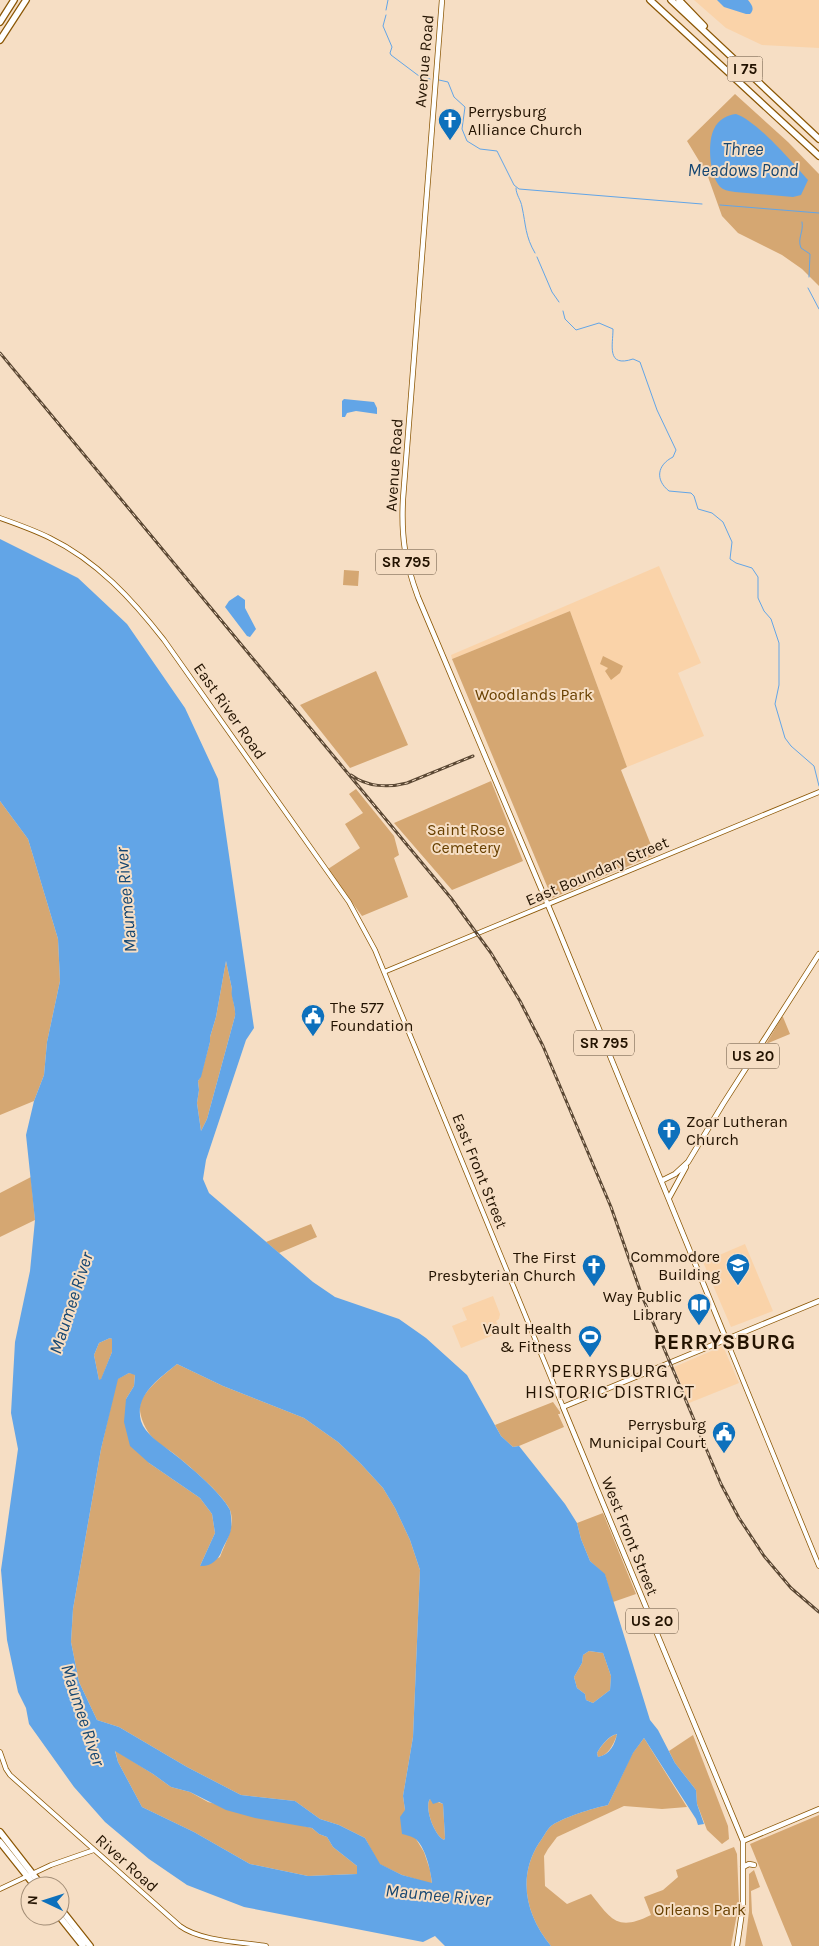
<svg xmlns="http://www.w3.org/2000/svg" width="819" height="1946" font-family="Karla,sans-serif">
	<rect width="100%" height="100%" fill="#f6dec4"/>
	<path fill="#fad3a9" d="M694,0H819V48L762,45L726,28Z
		M659,566L701,663L678,673L704,736L627,767L570,611L452,659L451,655Z
		M745,1244L773,1311L731,1327L703,1262Z
		M493,1296L500,1314L499,1319L496,1321L501,1332L461,1348L452,1326L467,1320L462,1308Z
		M723,1346L739,1383L689,1403L674,1367Z"/>
	<path fill="#d5a772" d="M735,94L788,142L819,174V286L802,269L782,255L738,233L722,216L707,174L687,141Z
		M344,570L359,571L358,586L343,585Z
		M570,611L627,767L621,770L655,855L552,898L452,659Z
		M603,656L623,666L620,673L611,680L605,671L608,668L600,664Z
		M376,671L408,745L350,768L300,705Z
		M491,781L523,861L452,890L394,823Z
		M356,789L394,836L399,855L394,858L408,897L362,916L328,869L360,848L345,824L363,813L349,794Z
		M0,801L28,839L58,939L60,981L47,1042L44,1075L34,1101L0,1115Z
		M226,961L232,989C231,996 236,1007 235,1016L207,1119L201,1131L197,1103L199,1090L198,1081L200,1078L210,1042V1037L216,1017Z
		M782,1017H783L790,1034L766,1044Z
		M31,1177L35,1220L0,1237V1193Z
		M311,1224L317,1237L279,1253L266,1242Z
		M110,1338L112,1339V1352L101,1380H99L94,1355L99,1343Z
		M177,1364L223,1386L304,1418L338,1442L361,1464L383,1488L395,1508L410,1540L420,1570L413,1737L403,1796L405,1810L416,1839L424,1852L430,1870L432,1884L402,1875L379,1864L365,1838L339,1825L320,1819L295,1801L241,1795L187,1767L119,1727L97,1720L79,1682L71,1642L73,1609L101,1449L117,1379L129,1373L135,1374L134,1386L126,1399L149,1463L200,1498L212,1514L215,1533L200,1566L220,1557C225,1543 236,1526 230,1510C223,1494 187,1464 173,1453C166,1448 157,1443 152,1437C144,1428 136,1410 142,1399C150,1385 165,1374 177,1364Z
		M553,1402L560,1412V1414H558L564,1427L519,1446L513,1447L501,1436L495,1425Z
		M603,1513L636,1594L613,1602L605,1575L590,1561L581,1539L577,1523Z
		M589,1651L603,1653L611,1676L610,1690L593,1703L586,1700L585,1694L577,1688L574,1677L582,1663L583,1655Z
		M616,1734L617,1735C613,1745 609,1755 598,1757L597,1753C601,1746 608,1737 616,1734Z
		M693,1735L728,1826L729,1839L722,1844L707,1830L697,1804L696,1790L675,1763L669,1751Z
		M644,1738L687,1807L662,1809L624,1806L557,1837L548,1849L544,1856L545,1886L567,1904L591,1894C611,1919 617,1932 651,1915L644,1897L663,1890L678,1877L676,1870L734,1847L737,1854L739,1903L731,1946H551C526,1916 517,1877 539,1843C543,1838 546,1831 550,1827C560,1818 594,1808 608,1805L632,1754Z
		M115,1750L153,1774L171,1787L190,1792L208,1802L312,1828L319,1834L327,1837L333,1847L357,1866V1874L308,1876L250,1864L194,1832L142,1807L118,1762Z
		M430,1799L443,1804L445,1838L444,1840C434,1835 424,1807 430,1799Z
		M819,1815V1946H792L750,1844Z
		M754,1870L760,1887L751,1891L752,1913L763,1946H745L749,1911V1874Z"/>
	<path fill="#62a5e7" fill-rule="evenodd" d="M717,0H748C752,5 755,9 750,14H746L724,7Z
		M736,114C757,121 793,163 808,180L801,195L793,197L735,192C731,191 727,191 723,189C709,180 707,142 714,129C718,120 727,115 736,114Z
		M344,399L374,402L377,408V414L356,411L347,413L345,417H342V401Z
		M0,539L78,578L127,624L185,708L218,779L254,1028L246,1040L206,1160L203,1179L209,1193L313,1282L335,1297L399,1319L426,1338L467,1375L501,1436L513,1447L519,1446L565,1504L577,1523L581,1539L590,1561L605,1574L650,1720L658,1730L675,1763L696,1790L697,1804L704,1824L698,1825L696,1819L644,1738L633,1753L608,1805C594,1808 560,1818 550,1827C546,1831 543,1838 539,1843C517,1877 526,1916 551,1946H445L435,1936L423,1942L244,1907L187,1885L149,1859L105,1822L74,1787L29,1724L26,1708L18,1692L7,1640L1,1570L18,1449L11,1413L15,1342L30,1271L35,1220L26,1135L34,1101L44,1075L47,1042L60,981L58,939L28,839L0,801ZM226,961L232,989C230,996 236,1006 235,1016L207,1119L201,1131L197,1103L199,1090L198,1081L201,1077L210,1042V1037L216,1017ZM110,1338L112,1339V1352L101,1379L99,1380L94,1355L99,1343ZM177,1364L223,1386L304,1418L338,1442L361,1464L383,1488L395,1508L410,1540L420,1570L413,1737L403,1796L405,1810L400,1817L402,1834C406,1835 411,1836 414,1838C425,1844 431,1872 432,1883L402,1875L380,1864L365,1838L339,1825L320,1819L295,1801L241,1795L187,1767L119,1727L97,1720L79,1682L71,1642L73,1609L101,1449L118,1379L129,1373L135,1375L134,1386L126,1399L124,1422L130,1446L149,1463L200,1498L212,1514L215,1533L200,1566C210,1567 219,1560 222,1550C225,1543 230,1536 231,1529C232,1524 231,1514 230,1510C222,1493 185,1462 170,1451C160,1443 145,1434 141,1421C134,1395 159,1379 177,1364ZM589,1651L603,1653L611,1676L610,1690L593,1703L586,1700L585,1694L577,1688L574,1677L582,1663L583,1655ZM617,1734C615,1744 610,1755 598,1757L597,1753C601,1746 608,1736 617,1734ZM115,1751L153,1774L171,1787L190,1792L226,1810L255,1818L312,1828L319,1834L327,1837L333,1847L357,1866V1874L308,1876L250,1864L194,1832L142,1807L118,1762ZM430,1799L433,1804L439,1802L443,1804L445,1838L444,1840C434,1835 424,1807 430,1799Z
		M238,595L245,600V608L256,629L250,637L247,636L225,607L229,601Z"/>
	<g fill="none" stroke-linecap="round" stroke-linejoin="round">
		<path stroke="#62a5e7" stroke-width="1" d="M386,10L388,0
			M386,15L383,26L392,47L390,53L391,55L419,76L430,79
			M439,80L448,82L454,97L465,107L462,129L467,141L480,149L497,151L514,185L519,189L702,204
			M516,188C516,195 521,200 522,207C526,225 525,236 535,253
			M720,205L819,213
			M802,222C804,232 797,238 801,248L810,254L809,277
			M537,257L552,292L559,302
			M808,288L819,309
			M563,311L565,319L576,330L599,323L613,329C613,345 606,368 633,359L640,362L657,410L676,450L673,457C657,465 655,480 669,491L691,493L694,496L698,509L712,513L723,522L732,542L730,559L736,563L752,568L758,577V598L764,611L771,619L779,643V685L775,704L785,738L791,746L814,766L819,786"/>
		<g stroke="#8b5705" stroke-width="5.5">
			<path id="secondary" d="M0,518C17,524 34,530 50,538C97,561 132,599 164,640L349,902L375,950L563,1407
				M384,972L819,792
				M726,1339L819,1566
				M0,1752L6,1769L10,1775L180,1926C200,1941 241,1942 266,1946
				M0,1889L51,1865L94,1850"/>
		</g>
		<g stroke="#8b5705" stroke-width="6">
			<path id="primary" d="M442,0L403,499C401,537 405,562 418,597L556,924L726,1339
				M661,1181L675,1174L688,1162L723,1104L819,954
				M669,1198L686,1167
				M743,1841L819,1809
				M743,1867L749,1864L754,1865
				M737,1946L743,1905V1841L563,1407L819,1301"/>
		</g>
		<g stroke="#8b5705" stroke-width="8">
			<path id="highway" d="M650,0L819,156
				M671,0L819,139
				M679,0L704,26
				M0,22L14,0
				M0,40L26,0
				M0,1832L42,1886
				M0,1842L35,1886
				M60,1908L90,1946
				M59,1916L83,1946"/>
		</g>
		<use href="#secondary" stroke="#fff" stroke-width="4"/>
		<use href="#primary" stroke="#fff" stroke-width="4.5"/>
		<use href="#highway" stroke="#fff" stroke-width="5.5"/>
		<g stroke="#5b4834" stroke-width="3">
			<path id="rail" d="M0,353L451,898L491,953L520,1001L543,1046L611,1207L642,1296L721,1484L739,1518L764,1556L791,1588L819,1612
				M351,775C367,787 388,788 407,783L473,756"/>
		</g>
		<use href="#rail" stroke="#f6dec4" stroke-width="1" stroke-dasharray="4" stroke-linecap="butt"/>
	</g>
	<defs>
		<g id="church-pin" transform="scale(1.25)"><path d="M0 17L-7.5 6A9.5 9.5 0 1 1 7.5 6Z" fill="#0d70bc" stroke="#f6dec4"/><path d="M-1.2-6h2.4v3.5h3.3v2.4h-3.3V6h-2.4V-.1h-3.3v-2.4h3.3Z" fill="#fff"/></g>
		<g id="civic-pin" transform="scale(1.25)"><path d="M0 17L-7.5 6A9.5 9.5 0 1 1 7.5 6Z" fill="#0d70bc" stroke="#f6dec4"/><path d="M-.6-6.5H3V-4.5H.6V-3L4-1V1h2V6H-6V1h2V-1L-.6-3ZM-1.2 2.5V6h2.4V2.5Z" fill="#fff"/></g>
		<g id="school-pin" transform="scale(1.25)"><path d="M0 17L-7.5 6A9.5 9.5 0 1 1 7.5 6Z" fill="#0d70bc" stroke="#f6dec4"/><path d="M0-5L7-2L0 1L-7-2ZM-4 1L0 2.5L4 1V4Q0 6-4 4Z" fill="#fff"/></g>
		<g id="library-pin" transform="scale(1.25)"><path d="M0 17L-7.5 6A9.5 9.5 0 1 1 7.5 6Z" fill="#0d70bc" stroke="#f6dec4"/><path d="M-6-4Q-3-5.5-.7-3.5V5Q-3 3-6 4ZM6-4Q3-5.5 .7-3.5V5Q3 3 6 4Z" fill="#fff"/></g>
		<g id="stadium-pin" transform="scale(1.25)"><path d="M0 17L-7.5 6A9.5 9.5 0 1 1 7.5 6Z" fill="#0d70bc" stroke="#f6dec4"/><path d="M0-5a6.5 5 0 1 0 0 10a6.5 5 0 1 0 0-10ZM-3.5-1.8h7v3.6h-7Z" fill="#fff"/></g>
	</defs>
	<g fill-rule="evenodd">
		<use href="#church-pin" x="450" y="120"/>
		<use href="#civic-pin" x="313" y="1016"/>
		<use href="#church-pin" x="669" y="1130"/>
		<use href="#school-pin" x="738" y="1265"/>
		<use href="#church-pin" x="594" y="1266"/>
		<use href="#library-pin" x="699" y="1305"/>
		<use href="#stadium-pin" x="590" y="1337"/>
		<use href="#civic-pin" x="724" y="1433"/>
	</g>
	<g text-anchor="middle" dominant-baseline="central" stroke-width="4" stroke-linejoin="round" paint-order="stroke">
		<g fill="#f6dec4" stroke="#62503c" stroke-width="1">
			<rect x="727.5" y="56.5" width="35" height="25" rx="4"/>
			<rect x="376" y="549.5" width="60" height="25" rx="4"/>
			<rect x="574" y="1030.5" width="60" height="25" rx="4"/>
			<rect x="727" y="1043.5" width="52" height="25" rx="4"/>
			<rect x="626" y="1608.5" width="52" height="25" rx="4"/>
		</g>
		<g font-size="15" font-weight="bold" fill="#231301">
			<text x="745" y="69">I 75</text>
			<text x="406" y="562">SR 795</text>
			<text x="604" y="1043">SR 795</text>
			<text x="753" y="1056">US 20</text>
			<text x="652" y="1621">US 20</text>
		</g>
		<g font-size="16" fill="#231301" stroke="#f6dec4">
			<text transform="translate(424 61) rotate(-85)">Avenue Road</text>
			<text transform="translate(394 465) rotate(-86)">Avenue Road</text>
			<text transform="translate(230 711) rotate(55)">East River Road</text>
			<text transform="translate(597 871) rotate(-23)">East Boundary Street</text>
			<text transform="translate(480 1171) rotate(68)">East Front Street</text>
			<text transform="translate(630 1536) rotate(68)">West Front Street</text>
			<text transform="translate(127 1863) rotate(42)">River Road</text>
		</g>
		<g font-size="16" fill="#231301" stroke="#f6dec4" text-anchor="end">
			<text x="468" y="111" text-anchor="start">Perrysburg<tspan x="468" dy="18">Alliance Church</tspan></text>
			<text x="330" y="1007" text-anchor="start">The 577<tspan x="330" dy="18">Foundation</tspan></text>
			<text x="686" y="1121" text-anchor="start">Zoar Lutheran<tspan x="686" dy="18">Church</tspan></text>
			<text x="720" y="1256">Commodore<tspan x="720" dy="18">Building</tspan></text>
			<text x="576" y="1257">The First<tspan x="576" dy="18">Presbyterian Church</tspan></text>
			<text x="682" y="1296">Way Public<tspan x="682" dy="18">Library</tspan></text>
			<text x="572" y="1328">Vault Health<tspan x="572" dy="18">&amp; Fitness</tspan></text>
			<text x="706" y="1424">Perrysburg<tspan x="706" dy="18">Municipal Court</tspan></text>
		</g>
		<g font-size="16" fill="#684000" stroke="#f6dec4">
			<text x="534" y="694">Woodlands Park</text>
			<text x="466" y="829">Saint Rose<tspan x="466" dy="18">Cemetery</tspan></text>
			<text x="700" y="1909">Orleans Park</text>
		</g>
		<g font-size="18" font-style="italic" fill="#154671" stroke="#f6dec4">
			<text x="743" y="149">Three<tspan x="743" dy="21">Meadows Pond</tspan></text>
			<text transform="translate(126 900) rotate(-95)">Maumee River</text>
			<text transform="translate(71 1303) rotate(-72)">Maumee River</text>
			<text transform="translate(83 1715) rotate(72)">Maumee River</text>
			<text transform="translate(438 1895) rotate(5)">Maumee River</text>
		</g>
		<g font-size="18" letter-spacing="1" fill="#231301" stroke="#f6dec4">
			<text x="610" y="1371">PERRYSBURG<tspan x="610" dy="21">HISTORIC DISTRICT</tspan></text>
		</g>
		<g font-size="21" font-weight="bold" letter-spacing="1" fill="#231301" stroke="#f6dec4">
			<text x="725" y="1342">PERRYSBURG</text>
		</g>
	</g>
	<g transform="translate(45 1901) rotate(274)"><circle r="24" fill="#f6dec4" stroke="#a28d76"/>
	<path d="M0-4L9 19L0 12L-9 19Z" fill="#0d70bc"/>
	<text y="-8" font-size="14" font-weight="bold" text-anchor="middle" fill="#231301">N</text>
	</g>
</svg>
